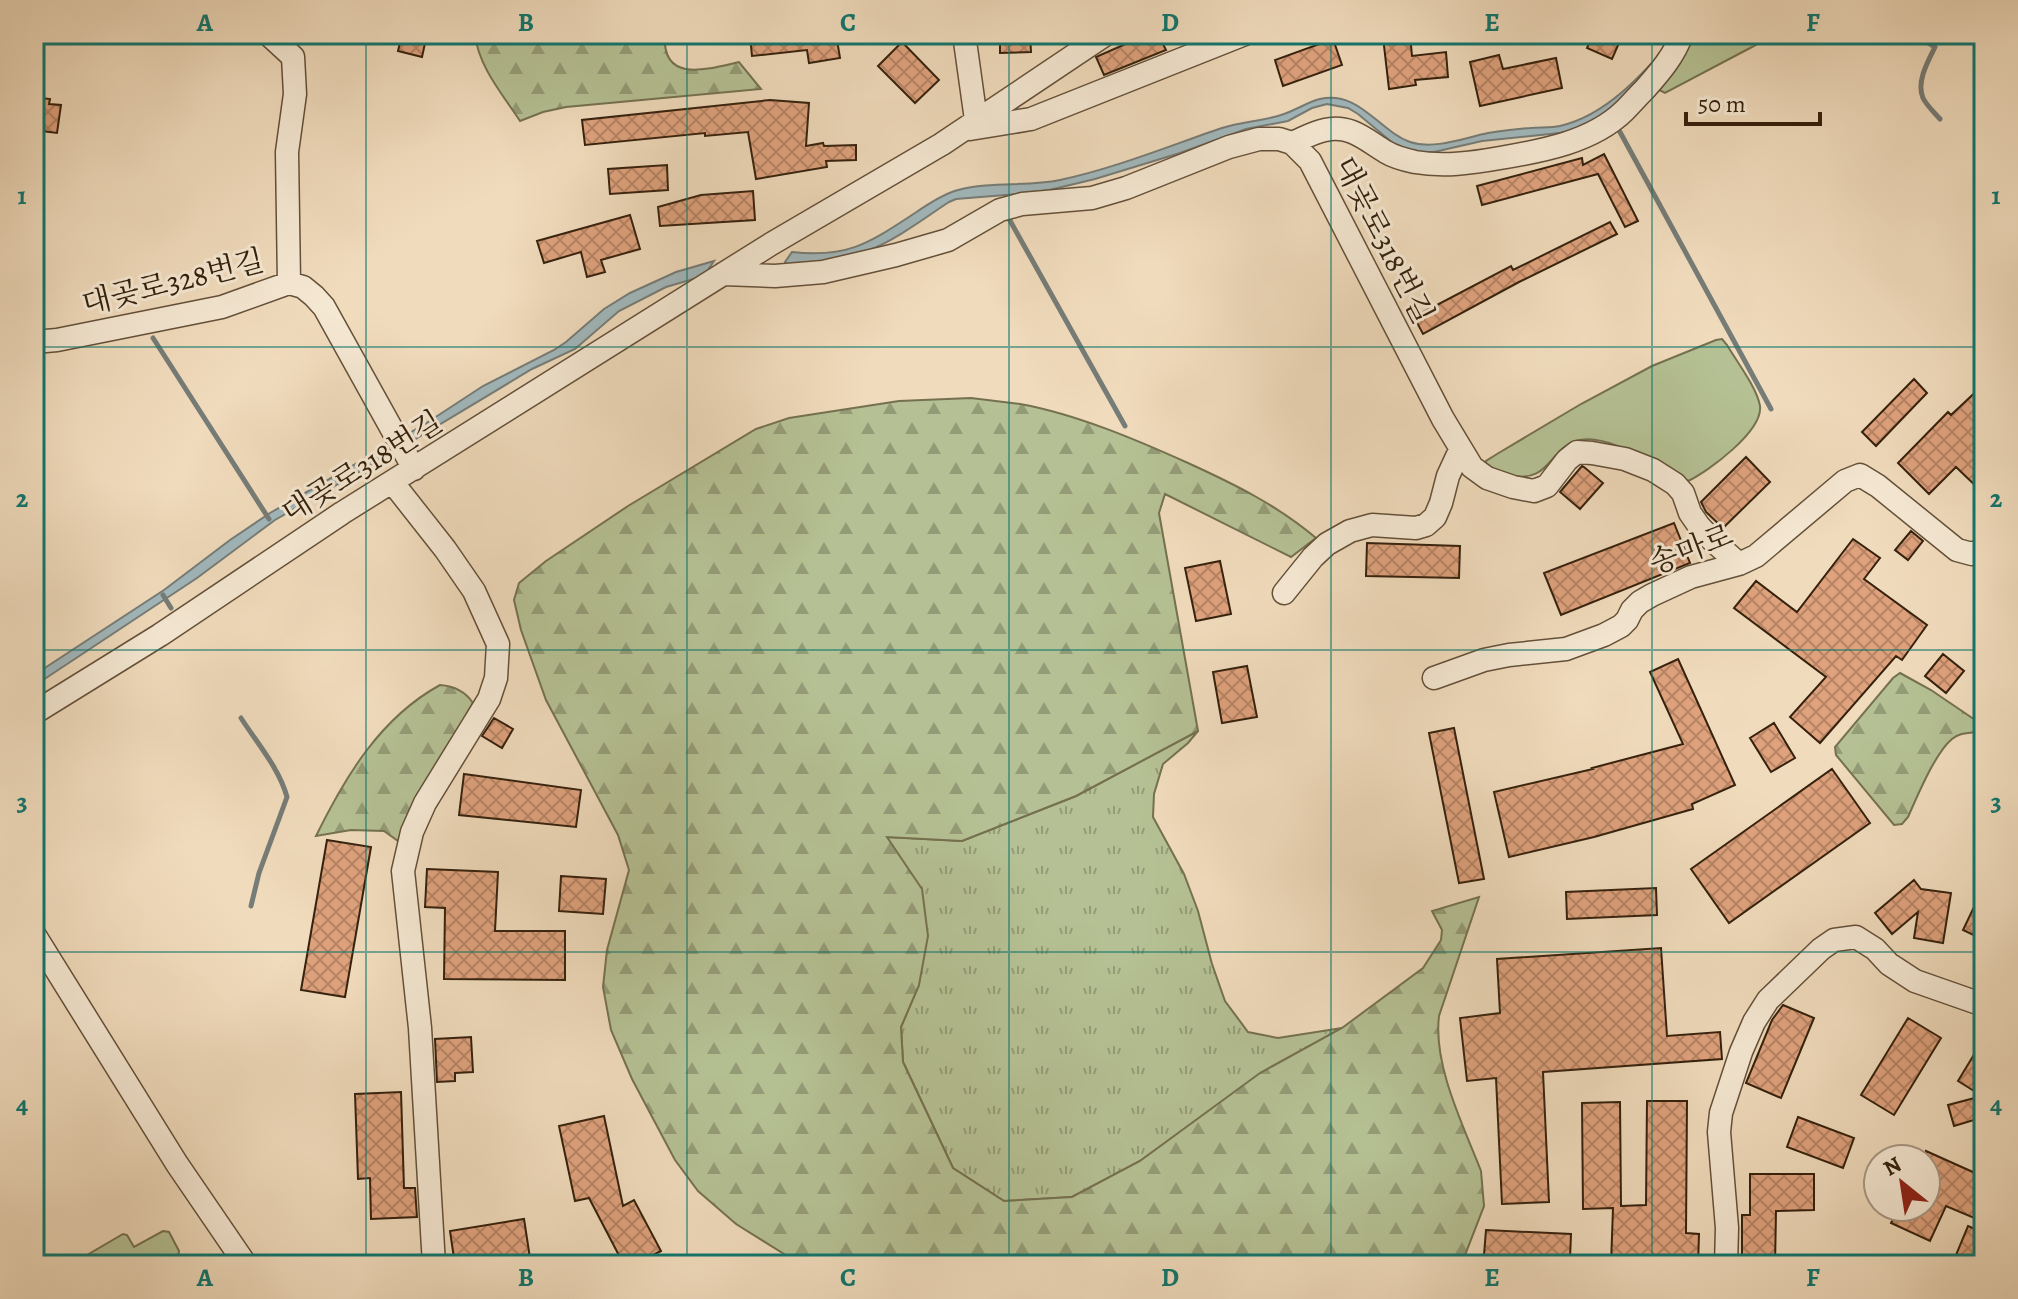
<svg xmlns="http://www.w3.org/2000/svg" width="2018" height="1299" font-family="Alegreya,'Noto Serif KR',serif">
	<defs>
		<pattern id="grass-tufts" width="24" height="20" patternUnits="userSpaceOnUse" patternTransform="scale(2)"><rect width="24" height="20" fill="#b5c194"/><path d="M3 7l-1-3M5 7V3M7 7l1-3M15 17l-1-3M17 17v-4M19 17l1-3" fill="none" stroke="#949c77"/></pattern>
		<pattern id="forest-firs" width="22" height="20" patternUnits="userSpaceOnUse" patternTransform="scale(2)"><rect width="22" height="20" fill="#b5c194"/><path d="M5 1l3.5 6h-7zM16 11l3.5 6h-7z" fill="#949c77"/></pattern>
		<pattern id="building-cross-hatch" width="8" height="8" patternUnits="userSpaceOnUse" patternTransform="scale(2)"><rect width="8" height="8" fill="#dfa27d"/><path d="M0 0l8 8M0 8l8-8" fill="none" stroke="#b68465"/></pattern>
	</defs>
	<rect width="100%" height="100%" fill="#f0dbbc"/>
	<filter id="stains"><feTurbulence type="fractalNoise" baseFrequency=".0025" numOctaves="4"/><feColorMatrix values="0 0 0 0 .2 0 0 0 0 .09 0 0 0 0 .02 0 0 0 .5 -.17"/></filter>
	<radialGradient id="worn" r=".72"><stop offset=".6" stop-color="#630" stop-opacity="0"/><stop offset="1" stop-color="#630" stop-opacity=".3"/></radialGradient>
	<path fill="url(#grass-tufts)" stroke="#757150" stroke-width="2" d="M1198,731L1188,743L1163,764L1154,794L1153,817L1184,874L1198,911L1212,964L1225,1001L1248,1032L1278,1038L1342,1028L1261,1073L1140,1161L1072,1197L1004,1201L953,1168L903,1062L901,1027L919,985L886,837L962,841L1076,796Z"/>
	<path fill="url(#forest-firs)" stroke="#757150" stroke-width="2" d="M475,34H665C661,84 708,69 739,62L761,89L566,107L543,112L520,121C503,95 478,66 475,34Z
		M971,398C987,400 1003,402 1020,404C1076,414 1137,440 1188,463C1234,484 1277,505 1316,538L1291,557L1165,494L1159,513L1198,731L1076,796L962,841L887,837L922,889L928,936L919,985L901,1027L903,1062L953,1168L1004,1201L1072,1197L1140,1161L1260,1073L1342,1028L1423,968L1441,940L1442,930L1432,911L1479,897L1439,1016C1433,1065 1463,1125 1481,1171L1484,1206L1462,1263L1483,1265H794L784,1254L736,1224L698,1191L675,1160L632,1079L611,1030L603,987L607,950L629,870L618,835L546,700L521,630L514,600L519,583L546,561L628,506L756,429L789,418L899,401Z
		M1900,673L1931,690L1981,724L1976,732C1968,733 1959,733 1952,739C1935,753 1917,797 1908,817L1902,824L1894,825L1836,755L1835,747L1893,678Z
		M440,685C454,686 465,691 473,703L471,712L417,800L398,841L384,831L351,830L316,836C345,777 380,718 440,685Z"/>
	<path fill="#b5c194" stroke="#757150" stroke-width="2" d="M1692,34H1767L1768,35L1766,39L1752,47L1665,93L1659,90V84Z
		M1722,339L1727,345C1737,362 1757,388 1760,406C1763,431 1709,471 1688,481C1659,470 1611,433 1580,440C1547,447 1553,485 1507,475C1499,473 1491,471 1485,465L1486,461L1497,454L1581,404L1652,366L1716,340Z
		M163,1231L169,1232L179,1251L178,1257L164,1265H70L123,1234L127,1235L134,1247Z"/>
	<path fill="#a1b8bd" stroke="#767c77" stroke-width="2" d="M1678,34L1617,106L1591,122L1569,132L1482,141L1434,152H1419L1409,150L1394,144L1358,114L1348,108L1327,104L1312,108L1288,121L1246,129L1180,153L1095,179L1041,192L956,199L949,202C923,219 896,240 867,251C841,261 813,262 786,264L785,262L792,252C849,258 869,243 915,213C928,204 943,194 958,190C991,181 1027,187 1060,180C1116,168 1169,146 1222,128C1242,122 1262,121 1281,115C1295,111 1307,102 1320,99C1359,90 1379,131 1410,142C1434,150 1464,138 1488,133C1502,131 1516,129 1530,128C1540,127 1551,128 1560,126C1609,115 1647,69 1678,34Z
		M714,261L704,276L666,287L619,311L575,349L532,369L394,452L275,520L197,578L34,686V675L164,590L230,540L270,513L425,424L483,386L554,350L566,342L604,309L630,293L676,272Z"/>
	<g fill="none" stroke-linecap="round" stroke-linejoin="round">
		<path stroke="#767c77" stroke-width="5" d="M1914,34L1935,47C1928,61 1916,82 1923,98C1927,106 1934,112 1940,119
			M1620,132L1771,409
			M1008,217L1125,426
			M153,338L269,519
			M163,595L171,608
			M241,718C257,743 279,768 287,797L259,873L251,906"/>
	</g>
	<path fill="url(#building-cross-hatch)" stroke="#35210d" stroke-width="2" d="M402,34H427L422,57L398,51Z
		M769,34H836L840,58L809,63L807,50L752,56L750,36Z
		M1000,34H1030L1031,52L1000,53Z
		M1148,34H1158L1166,50L1104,75L1096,57Z
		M1410,34L1412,56L1446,52L1448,77L1415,80L1416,85L1389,89L1383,37Z
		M1593,34H1623L1612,59L1587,48Z
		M1333,39L1342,65L1283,86L1275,60Z
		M902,42L939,80L915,103L878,66Z
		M1499,55L1503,69L1556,58L1562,88L1480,106L1470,62Z
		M34,97L50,99L49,104L61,105L57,133L34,130Z
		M770,100L809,103L806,146L823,143L824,146L856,145V160L826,161L827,167L756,179L748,132L705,136V133L585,145L582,120Z
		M1604,154L1638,221L1625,227L1598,174L1482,205L1477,186L1582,158L1583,165Z
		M667,165L668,190L610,194L608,169Z
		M753,191L755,220L660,226L658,207L701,195Z
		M630,215L640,249L601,260L605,272L587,277L581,252L544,263L537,241Z
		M1610,222L1617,234L1519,282L1423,334L1414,317L1511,266L1513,270Z
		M1914,379L1927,393L1876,446L1862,432Z
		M1984,384V494L1956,467L1929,494L1898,463L1948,412L1951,415Z
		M1746,457L1770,482L1723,528L1706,512L1701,502Z
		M1582,466L1584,467L1603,483L1580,509L1560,492Z
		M1674,523L1690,563L1561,615L1544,573Z
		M1911,531L1923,541L1908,560L1895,550Z
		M1853,539L1880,558L1864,579L1927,625L1902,660L1896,656L1820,743L1790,717L1826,677L1734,608L1756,581L1797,612Z
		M1367,543L1460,546L1459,578L1366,576Z
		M1220,561L1231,614L1196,621L1185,568Z
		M1943,654L1964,671L1946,693L1925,676Z
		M1678,659L1735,785L1692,804L1693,809L1594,837L1509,857L1494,792L1593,769L1592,768L1683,744L1650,672Z
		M1247,666L1257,717L1222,723L1213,672Z
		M494,718L513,729L502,748L482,736Z
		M1774,723L1795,758L1771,772L1750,738Z
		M1454,728L1484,879L1459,883L1429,733Z
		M1832,769L1870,823L1729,923L1691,869Z
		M464,774L581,790L576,827L459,815Z
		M327,840L371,847L345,997L301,990Z
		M427,869L498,872L495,931H565V980L444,979L445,908L425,907Z
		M561,876L606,879L603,914L559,911Z
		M1914,880L1921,889L1951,893L1943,943L1914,938L1918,912L1892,934L1875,913Z
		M1984,886V940L1963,930Z
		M1656,888L1657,915L1567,919L1566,892Z
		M1661,948L1667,1036L1720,1032L1722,1059L1543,1072L1549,1202L1502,1204L1496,1078L1467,1081L1460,1018L1500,1013L1497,959Z
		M1783,1005L1814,1018L1781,1098L1746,1083L1772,1020Z
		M1908,1018L1941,1038L1894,1115L1861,1095Z
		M471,1037L473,1072L455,1073V1081L437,1082L435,1039Z
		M1984,1038V1117L1954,1126L1948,1105L1982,1096L1958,1081Z
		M401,1092L404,1188H415L417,1217L371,1219L370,1178L358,1179L355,1094Z
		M1647,1101H1687L1686,1233L1699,1234L1698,1265H1611L1613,1208L1583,1209L1582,1103L1620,1102L1621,1206L1646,1205Z
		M604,1116L623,1206L634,1200L661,1251L634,1265H624L589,1198L575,1201L559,1126Z
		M1798,1117L1854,1138L1843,1168L1787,1147Z
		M1926,1151L1984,1177V1210L1979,1220L1946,1206L1930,1241L1891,1223L1899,1207H1926Z
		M1750,1174H1814V1210L1776,1211L1775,1265H1742V1215H1750Z
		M524,1219L530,1258L489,1265H455L450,1231Z
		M1968,1226L1984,1233V1265H1979L1956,1255Z
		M1486,1230L1571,1234L1570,1259L1484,1255Z"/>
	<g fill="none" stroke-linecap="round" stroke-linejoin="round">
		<g stroke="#645039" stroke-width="25">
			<path id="minor" d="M268,34L293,57L295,94L287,152L289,283
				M964,34L976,120
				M970,129L1031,119L1245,34
				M1292,143C1302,139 1314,132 1325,130C1350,124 1366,140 1386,152C1394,157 1406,160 1415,162C1443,167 1472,163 1500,158C1542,151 1592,142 1624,111C1631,104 1638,96 1645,89C1660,72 1674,56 1682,34
				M723,274L775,276L823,272L896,255L948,240L1000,210L1022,204L1092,198L1126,188L1229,147L1259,139H1279L1292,143L1310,161L1443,419L1472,467L1487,478L1513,487L1534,491L1547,486L1567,460L1577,452L1592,453L1625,459L1653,470L1675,484L1683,493L1690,513L1699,526L1711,539L1739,564
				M34,342L57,340L222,307L289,283L303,287L314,296L324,307L414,469
				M393,483L445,549L474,591L498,644L496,678L489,699L425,803L412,832L403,871L420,1028L434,1265
				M1284,593L1313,557L1327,544L1350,531L1372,525L1416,528L1426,525L1435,517L1441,503L1448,476L1460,450
				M1434,678L1484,660L1509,655L1566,649L1604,635L1621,626L1627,620L1632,610L1640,602L1652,595L1691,577L1739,564L1756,556L1845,481L1860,475L1878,486L1957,550L1972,554L1984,549
				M34,713L160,635L342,513L771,244L942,144L1106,34
				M34,934L177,1164L246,1265
				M1726,1265L1727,1228L1719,1132L1721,1113L1741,1052L1754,1022L1768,1000L1821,949L1834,940L1856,937L1875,949L1889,964L1915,981L1975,1002L1984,1001"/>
		</g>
		<use href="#minor" stroke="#f5e8d3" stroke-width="22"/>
	</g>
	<path fill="none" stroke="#0f766e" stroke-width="2" stroke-opacity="0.55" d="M366,34V1265M687,34V1265M1009,34V1265M1331,34V1265M1652,34V1265M34,347H1984M34,650H1984M34,952H1984"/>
	<g text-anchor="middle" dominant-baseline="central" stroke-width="6" stroke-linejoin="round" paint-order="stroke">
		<g font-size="30" fill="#35210d" stroke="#f5e8d3">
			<text transform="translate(1384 240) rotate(63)">대곶로318번길</text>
			<text transform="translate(173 282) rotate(-14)">대곶로328번길</text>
			<text transform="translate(362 467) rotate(-32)">대곶로318번길</text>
			<text transform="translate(1691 549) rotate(-21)">송마로</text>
		</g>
	</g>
	<rect width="2018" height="1299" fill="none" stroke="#f0dbbc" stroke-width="88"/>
	<g transform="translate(1902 1183) rotate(330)"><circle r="38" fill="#f5e8d3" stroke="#a89884" stroke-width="2"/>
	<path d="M0-6L14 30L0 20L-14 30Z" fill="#8f2418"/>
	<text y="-12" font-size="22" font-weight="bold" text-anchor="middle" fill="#35210d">N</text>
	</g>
	<path d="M1686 112v12h134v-12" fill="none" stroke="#35210d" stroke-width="4"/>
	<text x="1698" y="112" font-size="24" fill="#35210d" stroke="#f5e8d3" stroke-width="6" paint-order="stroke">50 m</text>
	<rect x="44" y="44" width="1930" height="1211" fill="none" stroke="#0f766e" stroke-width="3"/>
	<g font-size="26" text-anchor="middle" font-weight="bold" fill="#0f766e">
		<text x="205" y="31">A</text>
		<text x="526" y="31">B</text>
		<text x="848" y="31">C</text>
		<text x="1170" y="31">D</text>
		<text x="1492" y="31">E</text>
		<text x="1813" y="31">F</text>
		<text x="22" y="204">1</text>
		<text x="1996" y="204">1</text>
		<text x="22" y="507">2</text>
		<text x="1996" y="507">2</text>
		<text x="22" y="810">3</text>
		<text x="1996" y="810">3</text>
		<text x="22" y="1113">4</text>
		<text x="1996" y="1113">4</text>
		<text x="205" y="1286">A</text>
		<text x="526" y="1286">B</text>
		<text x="848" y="1286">C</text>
		<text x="1170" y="1286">D</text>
		<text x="1492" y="1286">E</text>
		<text x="1813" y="1286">F</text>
	</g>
	<rect width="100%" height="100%" filter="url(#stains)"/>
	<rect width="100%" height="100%" fill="url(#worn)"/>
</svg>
